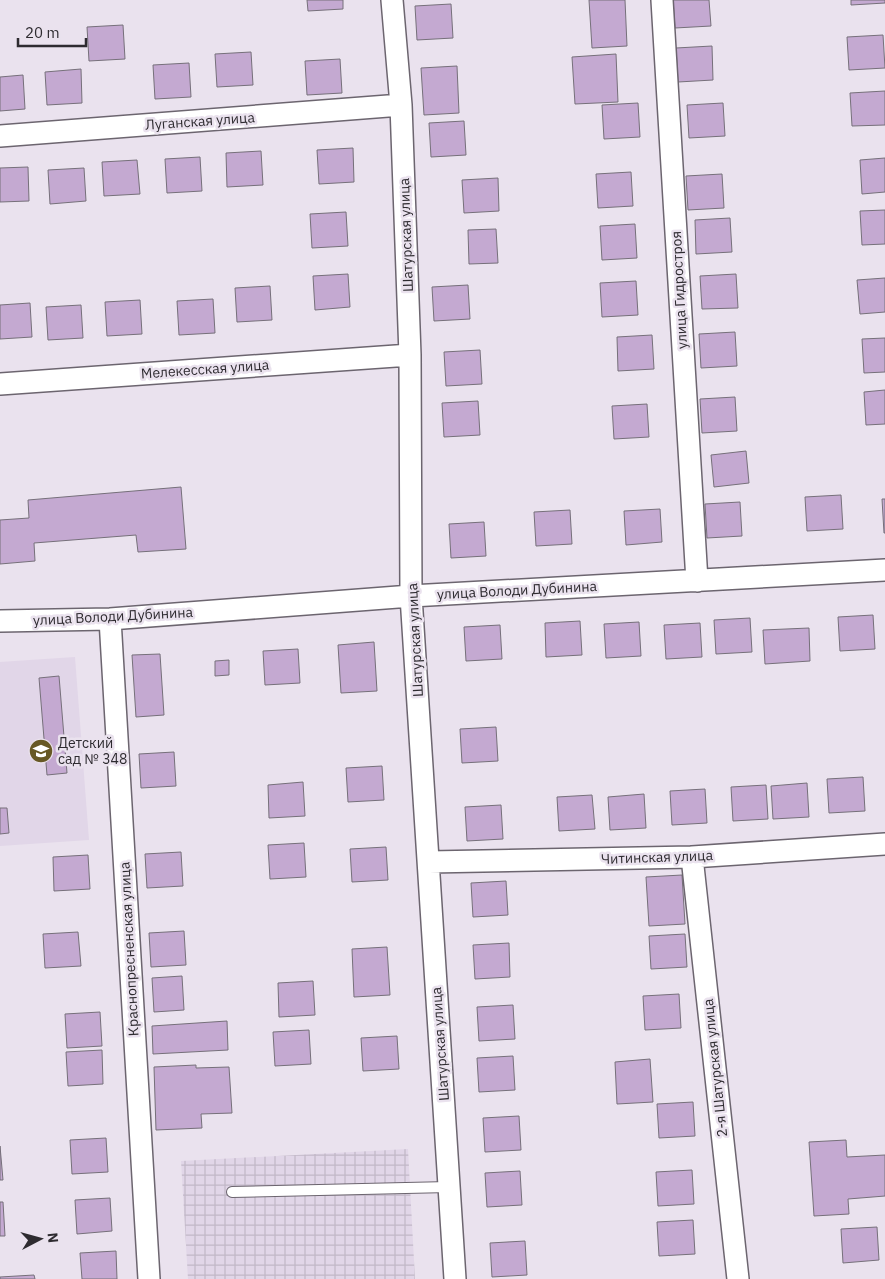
<svg xmlns="http://www.w3.org/2000/svg" width="885" height="1279" font-family="'IBM Plex Sans',sans-serif">
	<defs>
		<pattern id="industrial-grid" width="8" height="8" patternUnits="userSpaceOnUse" patternTransform="scale(1.25)"><rect width="8" height="8" fill="#e1d6e8"/><path d="M0 4h8M4 0v8" fill="none" stroke="#c1b8c7"/></pattern>
	</defs>
	<rect width="100%" height="100%" fill="#eae2ee"/>
	<path fill="#e1d6e8" d="M75,657L89,840L0,846V662Z"/>
	<path fill="url(#industrial-grid)" d="M408,1149L415,1279H188L181,1161Z"/>
	<path fill="#c4a9d1" stroke="#76707a" d="M307,0H343V9L308,11Z
		M589,0H625L627,46L592,48Z
		M673,0H709L711,26L675,28Z
		M851,0H885V3L851,5Z
		M451,4L453,38L417,40L415,6Z
		M123,25L125,59L89,61L87,27Z
		M883,35L885,68L849,70L847,37Z
		M712,46L713,80L678,82L676,48Z
		M251,52L253,85L217,87L215,54Z
		M616,54L618,102L575,104L572,57Z
		M340,59L342,93L307,95L305,61Z
		M189,63L191,97L155,99L153,65Z
		M457,66L459,113L424,115L421,68Z
		M81,69L82,103L47,105L45,72Z
		M23,75L25,109L0,111V77Z
		M885,91V125L852,126L850,93Z
		M638,103L640,137L604,139L602,105Z
		M723,103L725,136L689,138L687,105Z
		M464,121L466,155L431,157L429,123Z
		M353,148L354,182L319,184L317,150Z
		M261,151L263,185L227,187L226,153Z
		M200,157L202,191L167,193L165,159Z
		M885,158V192L862,194L860,160Z
		M137,160L140,194L104,196L102,162Z
		M28,167L29,201L0,202V168Z
		M84,168L86,201L50,204L48,170Z
		M631,172L633,206L598,208L596,174Z
		M722,174L724,208L688,210L686,176Z
		M498,178L499,211L464,213L462,180Z
		M885,210V244L862,245L860,211Z
		M346,212L348,246L312,248L310,214Z
		M730,218L732,252L696,254L695,220Z
		M635,224L637,258L602,260L600,226Z
		M496,229L498,263L469,264L468,230Z
		M348,274L350,307L315,310L313,276Z
		M736,274L738,308L702,309L700,276Z
		M885,278V312L860,314L857,280Z
		M636,281L638,315L602,317L600,283Z
		M468,285L470,319L434,321L432,287Z
		M270,286L272,320L237,322L235,288Z
		M213,299L215,333L179,335L177,301Z
		M140,300L142,334L107,336L105,302Z
		M30,303L32,337L0,339V305Z
		M81,305L83,338L48,340L46,307Z
		M735,332L737,366L701,368L699,334Z
		M652,335L654,369L618,371L617,337Z
		M885,338V372L864,373L862,339Z
		M480,350L482,384L446,386L444,352Z
		M885,390V424L866,425L864,392Z
		M735,397L737,431L702,433L700,399Z
		M478,401L480,435L444,437L442,403Z
		M647,404L649,437L614,439L612,406Z
		M746,451L749,483L714,487L711,455Z
		M181,487L186,549L138,552L136,535L34,543L35,561L0,564V520L29,518L28,500Z
		M841,495L843,529L807,531L805,497Z
		M882,499H885V533H884Z
		M740,502L742,536L707,538L705,504Z
		M660,509L662,542L626,545L624,511Z
		M570,510L572,544L536,546L534,512Z
		M484,522L486,556L451,558L449,524Z
		M873,615L875,649L840,651L838,617Z
		M750,618L752,652L716,654L714,620Z
		M580,621L582,655L546,657L545,623Z
		M639,622L641,656L606,658L604,624Z
		M700,623L702,657L666,659L664,625Z
		M500,625L502,659L466,661L464,627Z
		M809,628L810,661L765,664L763,630Z
		M374,642L377,691L341,693L338,645Z
		M298,649L300,683L265,685L263,651Z
		M160,654L164,715L136,717L132,655Z
		M229,660V675L215,676V661Z
		M59,676L67,773L47,775L39,678Z
		M496,727L498,761L462,763L460,729Z
		M174,752L176,786L141,788L139,754Z
		M382,766L384,800L348,802L346,768Z
		M863,777L865,811L829,813L827,779Z
		M303,782L305,816L269,818L268,785Z
		M807,783L809,817L773,819L771,786Z
		M766,785L768,819L733,821L731,787Z
		M705,789L707,823L672,825L670,791Z
		M644,794L646,828L610,830L608,797Z
		M592,795L595,829L559,831L557,797Z
		M501,805L503,839L467,841L465,807Z
		M0,808H7L9,833L0,834Z
		M304,843L306,877L270,879L268,845Z
		M386,847L388,880L352,882L350,849Z
		M181,852L183,886L147,888L145,854Z
		M88,855L90,889L54,891L53,857Z
		M682,875L685,924L649,926L646,877Z
		M506,881L508,915L473,917L471,883Z
		M184,931L186,965L151,967L149,933Z
		M78,932L81,966L45,968L43,934Z
		M685,934L687,967L651,969L649,936Z
		M509,943L510,977L475,979L473,945Z
		M387,947L390,995L354,997L352,949Z
		M182,976L184,1010L154,1012L152,978Z
		M313,981L315,1015L279,1017L278,983Z
		M679,994L681,1028L645,1030L643,996Z
		M513,1005L515,1039L479,1041L477,1007Z
		M100,1012L102,1046L67,1048L65,1014Z
		M227,1021L228,1050L153,1054L152,1026Z
		M309,1030L311,1064L275,1066L273,1032Z
		M397,1036L399,1069L363,1071L361,1038Z
		M102,1050L103,1084L68,1086L66,1052Z
		M513,1056L515,1090L479,1092L477,1058Z
		M650,1059L653,1102L617,1104L615,1062Z
		M196,1065V1068L229,1067L232,1113L201,1114L202,1128L156,1130L154,1067Z
		M693,1102L695,1136L659,1138L657,1104Z
		M519,1116L521,1150L485,1152L483,1118Z
		M106,1138L108,1172L72,1174L70,1140Z
		M846,1140L847,1157L885,1155V1196L848,1199L849,1214L814,1216L809,1142Z
		M0,1146L3,1180H0Z
		M692,1170L694,1204L658,1206L656,1172Z
		M520,1171L522,1205L487,1207L485,1173Z
		M110,1198L112,1231L77,1234L75,1200Z
		M0,1202H3L5,1236H0Z
		M693,1220L695,1254L659,1256L657,1222Z
		M877,1227L879,1260L843,1263L841,1229Z
		M525,1241L527,1275L492,1277L490,1243Z
		M116,1251L117,1279H82L80,1253Z
		M34,1275L35,1279H0V1277Z"/>
	<g fill="none" stroke-linecap="round" stroke-linejoin="round">
		<g stroke="#6c656f" stroke-width="12">
			<path id="service" d="M232,1192L449,1187"/>
		</g>
		<g stroke="#6c656f" stroke-width="24">
			<path id="minor" d="M392,0L401,105L410,355L411,596L455,1279
				M662,0L697,581
				M0,136L401,105
				M0,384L410,355
				M110,619L149,1279
				M0,621L110,619L411,596L885,570
				M692,857L738,1279
				M429,862L692,857L885,844"/>
		</g>
		<use href="#service" stroke="#fff" stroke-width="10"/>
		<use href="#minor" stroke="#fff" stroke-width="21"/>
	</g>
	<defs>
		<g id="school-disc" transform="scale(1.25)"><circle r="9.5" fill="#675825" stroke="#eae2ee"/><path d="M0-5L7-2L0 1L-7-2ZM-4 1L0 2.5L4 1V4Q0 6-4 4Z" fill="#fff"/></g>
	</defs>
	<g fill-rule="evenodd">
		<use href="#school-disc" x="41" y="751"/>
	</g>
	<g text-anchor="middle" dominant-baseline="central" stroke-width="5" stroke-linejoin="round" paint-order="stroke">
		<g font-size="14" fill="#2e2b30" stroke="#eae2ee">
			<text transform="translate(200 121) rotate(-4)">Луганская улица</text>
			<text transform="translate(406 235) rotate(-92)">Шатурская улица</text>
			<text transform="translate(679 290) rotate(-93)">улица Гидростроя</text>
			<text transform="translate(205 369) rotate(-4)">Мелекесская улица</text>
			<text transform="translate(517 590) rotate(-3)">улица Володи Дубинина</text>
			<text transform="translate(113 616) rotate(-3)">улица Володи Дубинина</text>
			<text transform="translate(415 640) rotate(-93)">Шатурская улица</text>
			<text transform="translate(657 857) rotate(-2)">Читинская улица</text>
			<text transform="translate(129 949) rotate(-93)">Краснопресненская улица</text>
			<text transform="translate(440 1044) rotate(-94)">Шатурская улица</text>
			<text transform="translate(715 1068) rotate(-96)">2-я Шатурская улица</text>
		</g>
		<g font-size="14" fill="#2e2b30" stroke="#eae2ee" text-anchor="start">
			<text x="58" y="743">Детский<tspan x="58" dy="16">сад № 348</tspan></text>
		</g>
	</g>
	<g transform="translate(40 1239) rotate(84)" stroke="#eae2ee" stroke-width="4" paint-order="stroke">
	<path d="M0-4L9 19L0 12L-9 19Z" fill="#2e2b30"/>
	<text y="-8" font-size="14" font-weight="bold" text-anchor="middle" fill="#2e2b30">N</text>
	</g>
	<path d="M18 38v8h68v-8" fill="none" stroke="#2e2b30" stroke-width="2.5"/>
	<text x="25" y="38" font-size="15" fill="#2e2b30" stroke="#eae2ee" stroke-width="4" paint-order="stroke">20 m</text>
</svg>
